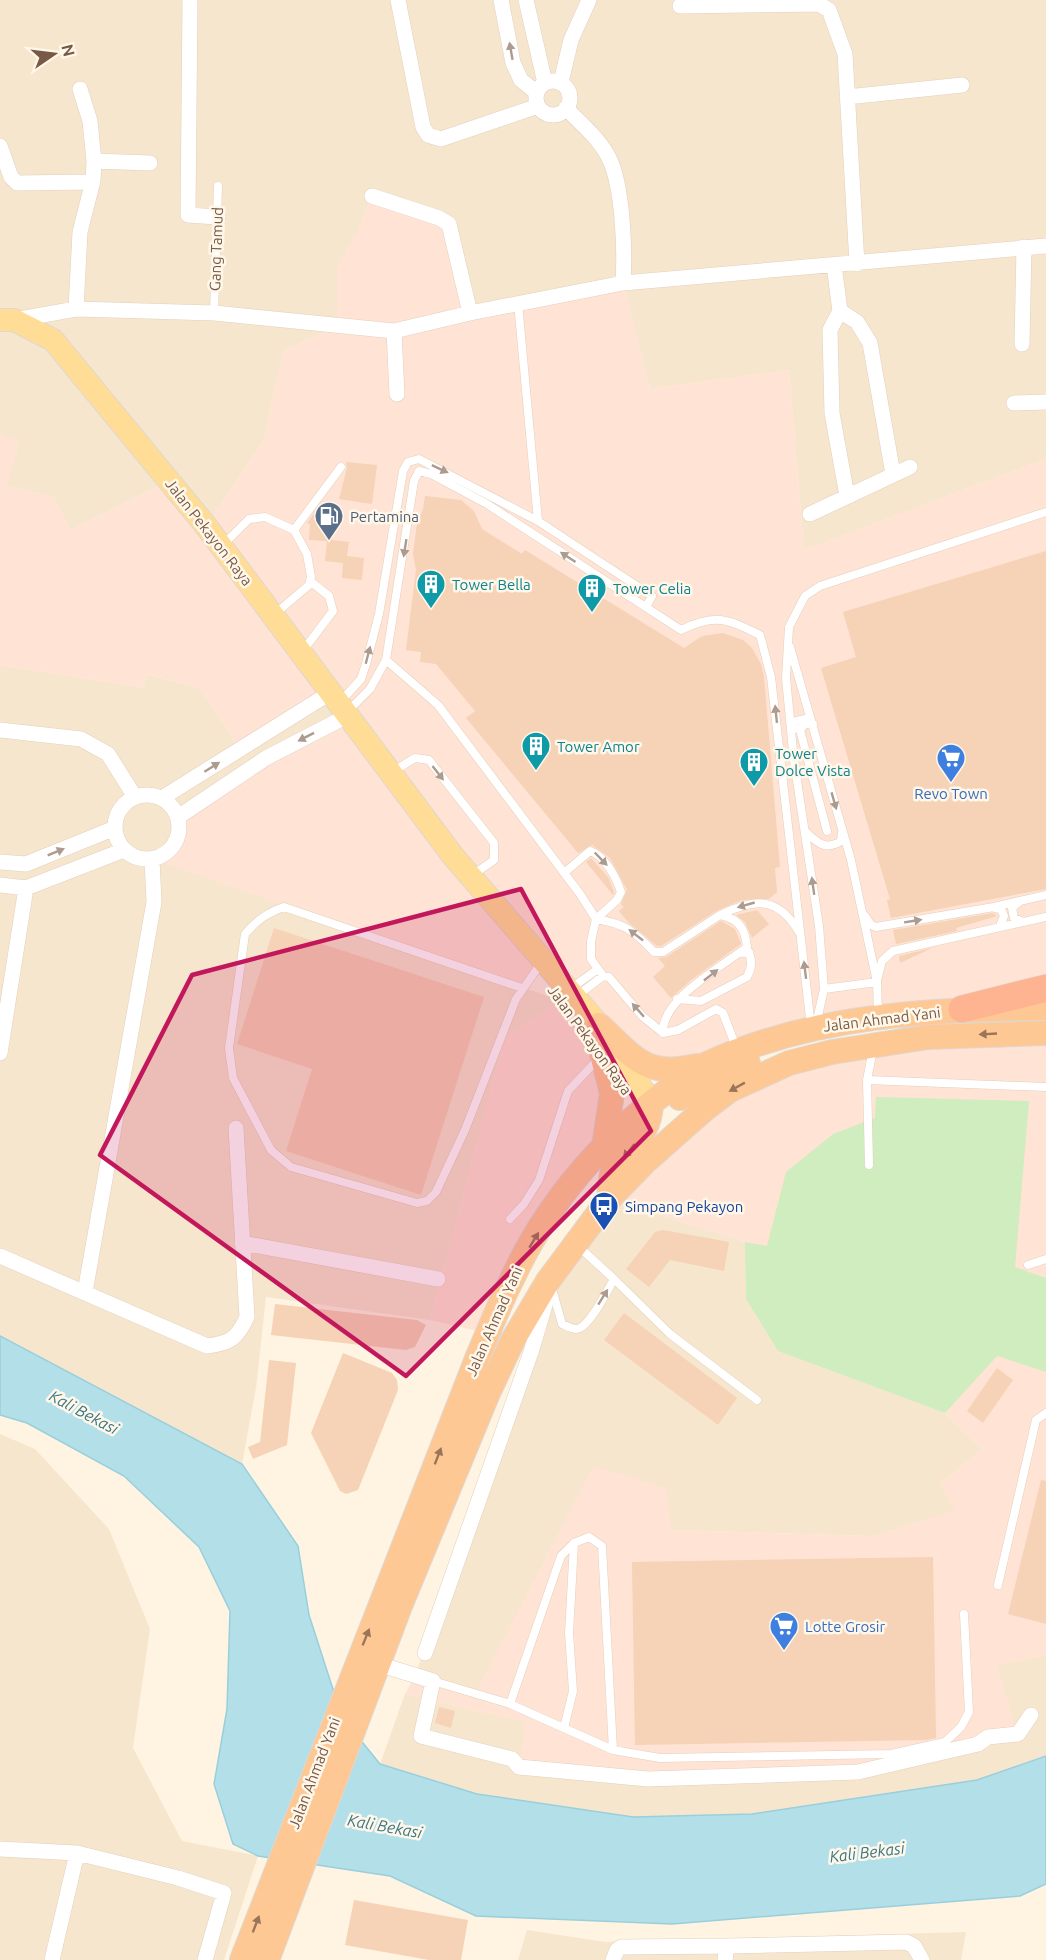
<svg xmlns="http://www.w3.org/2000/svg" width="1046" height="1960" font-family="Ubuntu,sans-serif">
	<rect width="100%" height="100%" fill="#fef4e1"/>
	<path fill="#f7e6ce" d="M0,0H1046V459L804,550L789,370L650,389L623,283L470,313L372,196L363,219L337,327L284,350L263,441L206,526L169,481L70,530L54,497L6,486L19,443L0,434Z
		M0,665L144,688L146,674L199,688L240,750L330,693L345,713L179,831L175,844L165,854L153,859L562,1001L505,1037L430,1320L266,1297L256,1388L242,1464L0,1336Z
		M609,1199L745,1242L746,1299L778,1351L945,1413L982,1449L940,1484L956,1511L872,1536L670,1530L475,1695L415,1676L551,1286Z
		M0,1434L35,1449L109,1529L150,1629L133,1748L182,1841L258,1856L224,1960H0Z
		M1046,1655V1756L977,1780L752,1814L633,1817L477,1794L380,1764L405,1694L525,1722L521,1765L1015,1728L996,1665Z
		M527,1930L606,1942L966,1932L961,1960H518Z"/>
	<path fill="#ffe3d4" d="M372,196L449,224L470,313L623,283L650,389L789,370L804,550L1046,459V988L879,1018L671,1072L537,969L522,988L152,859L165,854L175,844L179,831L178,817L346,716L331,693L240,750L199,688L147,674L144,688L0,665V434L19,442L7,486L54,497L70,530L169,481L206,526L263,441L284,350L337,327V268L363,219Z
		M562,1001L602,1054L606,1126L487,1333L430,1320L505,1037Z
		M1046,1033V1655L997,1665L1016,1728L972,1742L858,1768L649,1774L521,1765L524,1722L405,1694L415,1676L475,1694L593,1466L666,1488L671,1530L872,1536L955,1511L940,1484L982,1449L945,1413L778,1351L746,1299L745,1242L609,1199L769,1071Z"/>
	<path fill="#cfedbe" d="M876,1097L1029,1101L1015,1267L1046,1278V1372L997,1356L945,1413L778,1351L746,1299L745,1242L767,1246L786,1172L833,1134L875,1118Z"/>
	<path fill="#b3dfe9" stroke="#99cfdc" stroke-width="1.5" d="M0,1336L242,1464L298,1546L309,1615L342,1717L380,1764L477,1794L633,1817L752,1814L977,1780L1046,1756V1884L1020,1896L672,1924L476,1916L390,1876L258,1856L233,1844L214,1784L227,1709L230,1611L199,1547L124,1476L27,1423L0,1415Z"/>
	<path fill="#f6d2b6" d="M346,462L377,465L372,504L339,499L347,468Z
		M425,496L461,500L474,511L482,529L522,554L525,550L684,648L702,636L723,633L743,640L752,648L761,664L764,677L780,867L775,868L777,892L769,899L742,900L718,910L661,946H657L628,922L619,911L624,907L621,904L627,890L610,858L592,845L578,853L466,718L475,711L436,664L420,662L421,652L406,650L416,570L413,554L417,523L423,509Z
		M320,505L335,506L332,540L349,542L347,556L364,558L362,580L342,578L343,563L325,561L327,541L309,540L310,524L307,523Z
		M1046,551V889L891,918L887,900L890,899L821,668L856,657L843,612Z
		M591,858L608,877L614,892L613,895L586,862Z
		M757,910L769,924L752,938L745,922L736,915Z
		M993,913L997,916L956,928L957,931L896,944L893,930Z
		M721,921L735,929L741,944L691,980L671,998L653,977L665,966L658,958L666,957Z
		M274,928L484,997L421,1195L286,1151L312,1069L237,1044Z
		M932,948L900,963L899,956Z
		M663,1230L729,1242L724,1271L670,1260L649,1287L626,1269L655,1232Z
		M275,1304L417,1320L426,1325L415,1347L406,1350L271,1335Z
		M624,1313L737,1398L718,1425L604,1340Z
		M343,1353L392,1373L397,1380L398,1390L358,1490L346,1494L340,1491L311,1433Z
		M269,1360L296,1363L287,1445L253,1459L248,1447L260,1442Z
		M997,1368L1013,1380L983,1423L967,1411Z
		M1041,1480L1046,1481V1624L1008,1614Z
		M933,1557L936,1738L925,1740L635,1745L632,1562Z
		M439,1707L455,1711L451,1728L435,1723Z
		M354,1900L468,1920L461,1960H429L345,1945Z"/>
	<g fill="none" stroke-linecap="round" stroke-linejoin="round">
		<g stroke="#e3d0bc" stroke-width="9">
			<path id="service" d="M518,303L538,521
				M214,313L218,186
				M294,530L341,467
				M222,546L249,519L265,517L294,530L307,554L311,577L309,585L276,613
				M790,647L851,860L877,982L878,1014
				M302,652L333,611L329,596L310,581
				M386,660L438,705L580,894L596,919C625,924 633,930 654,952H663L720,915C739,919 745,928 747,947C722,967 661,999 663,1033
				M341,701L361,679L366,664L379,614L403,471L408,462L419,459L538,521L652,596L646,607
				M348,711L370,689L386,660L414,481L419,471L431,474L487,504L681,630C716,613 727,619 760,635L771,677L811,1027
				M813,724H805L800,730L827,831
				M793,730L796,721L806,719L811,723
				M392,772L415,758L429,760L494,843V860L474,874
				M805,831C817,843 826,851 841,841L842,833
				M564,873L590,851C605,856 616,877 621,892L617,900L596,919L591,941V959L603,976
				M1018,903L1012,908L1014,918L1021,921
				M995,908L1001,909L1004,916L1000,926
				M720,915C754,899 777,895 799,932
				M865,916L871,925L876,927L994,907L1046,895
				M877,980L882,961L893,951L1046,917
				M522,988L284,907C267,913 257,920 245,934L229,1048L233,1078L271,1150L291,1167L417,1203L427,1201L436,1192L465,1130L516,999L537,969
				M570,989L598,969
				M824,989L877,982
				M578,995L603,976L609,977L642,1016L663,1033L678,1030L716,1009L723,1013L736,1047
				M677,999L701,1001L747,977C752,968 752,962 749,952L740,953
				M816,1025L824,989L819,926L794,761L786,678L789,627L805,596L820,586L1046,512
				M867,1080L873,1049
				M869,1165L867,1080L1046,1087
				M510,1219L524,1204L539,1180L568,1091L599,1058
				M1028,1265L1046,1259
				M614,1279L670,1334L757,1400
				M552,1289L562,1324C567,1326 574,1331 580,1328C592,1322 607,1291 614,1279L578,1246
				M998,1585L1036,1420L1046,1413
				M433,1681L510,1704L613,1750L660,1758L891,1754L945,1742L961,1727L969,1712L964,1614
				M510,1704L561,1556L574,1543L589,1537L602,1546L613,1750
				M564,1728L573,1691L569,1633L574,1543"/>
		</g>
		<g stroke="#e3d0bc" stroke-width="16">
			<path id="minor" d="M190,0L188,215L218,217
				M398,0L423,127L428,135L441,139L538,106
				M501,0L513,63L521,80L537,93
				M526,0L545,83
				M818,0L819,4L829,10L845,54L857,264
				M680,6L819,4
				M536 98a17 17 0 1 1 34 0a17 17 0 1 1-34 0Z
				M561,82L571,40L589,0
				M847,97L962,85
				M566,108C580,123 600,139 609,158C623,186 625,251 623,283
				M0,146L11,177L17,183L92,182
				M94,161L150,163
				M372,196L439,218L449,224L470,313
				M834,265L840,311L830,330L832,413L847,496
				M76,309L80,232L93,181L94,161L90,121L80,89
				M840,311L857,322L870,343L893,474
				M14,320L76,309L214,313L394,331L470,313L623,283L1046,246
				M394,331L397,394
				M1022,344L1024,247
				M1014,403L1046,402
				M810,514L910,467
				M0,730L81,739L108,754L135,797
				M115 827a32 32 0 1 1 64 0a32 32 0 1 1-64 0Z
				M162,798L330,693
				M178,817L266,758L347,716
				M0,862L26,864L115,828
				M0,885L26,888L124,850
				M0,1053L26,888
				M242,1243L438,1279
				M0,1256L207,1346C230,1343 237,1339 247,1317L236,1128
				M85,1292L154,902L152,859
				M425,1653L531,1352L548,1295
				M388,1667L433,1681L421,1736L512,1759L519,1767L648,1779L858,1772L978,1744L988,1737L1018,1734L1031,1715
				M0,1849L77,1853L178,1878L224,1893L205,1960
				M727,1946L906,1942L914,1946L922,1960
				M52,1960L77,1853
				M613,1960L617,1950L621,1947L727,1946L725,1960"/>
		</g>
		<g stroke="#dfd7d2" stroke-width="24">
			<path id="primary" d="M0,320H14L53,340L206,526L453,856L599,1025L651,1102"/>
		</g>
		<g stroke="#dfd7d2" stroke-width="26">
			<path id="trunk" d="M599,1025C635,1058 645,1078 697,1066
				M602,1054L612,1093L604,1147
				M680,1098L748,1063
				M609,1199C610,1191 610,1179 613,1171C624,1145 650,1141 651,1103
				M242,1960L478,1356C490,1328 501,1300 515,1273C549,1201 607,1134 671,1088C683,1080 696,1069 709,1063C814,1015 932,1009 1046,1008
				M267,1960L400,1606L488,1393L513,1340L548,1281L609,1199L646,1161L706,1108L730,1090L789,1063L832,1052L928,1037L1046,1033"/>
		</g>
		<g stroke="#dfd7d2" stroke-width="28">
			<path id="motorway" d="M962,1009L1046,988"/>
		</g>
		<use href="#service" stroke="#fff" stroke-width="8"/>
		<use href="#minor" stroke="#fff" stroke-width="15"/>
		<use href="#primary" stroke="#ffdd97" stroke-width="22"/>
		<use href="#trunk" stroke="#fec894" stroke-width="24"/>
		<use href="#motorway" stroke="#feb391" stroke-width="27"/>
	</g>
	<defs><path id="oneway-solid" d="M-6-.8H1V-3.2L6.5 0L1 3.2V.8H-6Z" transform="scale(1.5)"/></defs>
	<g fill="#ae9b8f">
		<use href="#oneway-solid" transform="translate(511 51) rotate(-100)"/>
		<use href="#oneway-solid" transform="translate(440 469) rotate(25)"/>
		<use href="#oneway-solid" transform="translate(405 548) rotate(99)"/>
		<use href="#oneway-solid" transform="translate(568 557) rotate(-147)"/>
		<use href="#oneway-solid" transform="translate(368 655) rotate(-75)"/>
		<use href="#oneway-solid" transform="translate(776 714) rotate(-96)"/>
		<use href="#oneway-solid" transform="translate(306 737) rotate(153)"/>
		<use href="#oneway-solid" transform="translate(212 767) rotate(-32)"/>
		<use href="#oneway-solid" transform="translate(438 773) rotate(52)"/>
		<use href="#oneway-solid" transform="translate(834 801) rotate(74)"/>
		<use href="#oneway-solid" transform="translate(56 852) rotate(-22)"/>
		<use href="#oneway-solid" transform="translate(601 859) rotate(46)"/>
		<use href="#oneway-solid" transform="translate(813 886) rotate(-98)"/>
		<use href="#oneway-solid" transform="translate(746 905) rotate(164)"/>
		<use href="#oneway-solid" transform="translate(913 921) rotate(-9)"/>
		<use href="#oneway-solid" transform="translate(636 935) rotate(-142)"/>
		<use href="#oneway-solid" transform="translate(805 970) rotate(-97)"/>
		<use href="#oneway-solid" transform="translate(711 975) rotate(-38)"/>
		<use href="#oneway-solid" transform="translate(638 1010) rotate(-131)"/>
		<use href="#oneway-solid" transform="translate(603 1297) rotate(-58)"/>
	</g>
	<g fill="#9a7559">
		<use href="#oneway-solid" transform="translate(988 1034) rotate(177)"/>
		<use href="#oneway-solid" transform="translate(737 1087) rotate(151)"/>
		<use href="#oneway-solid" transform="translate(629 1151) rotate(129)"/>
		<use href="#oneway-solid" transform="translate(534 1240) rotate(-59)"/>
		<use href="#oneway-solid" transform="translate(438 1456) rotate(-69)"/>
		<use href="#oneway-solid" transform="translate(366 1637) rotate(-68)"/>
		<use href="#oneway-solid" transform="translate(256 1924) rotate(-69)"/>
	</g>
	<path fill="#c2185b" fill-opacity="0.2" stroke="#c2185b" stroke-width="4.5" stroke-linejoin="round" d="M521,889L651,1131L406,1376L100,1155L192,975Z"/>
	<defs>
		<g id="fuel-pin" transform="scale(1.5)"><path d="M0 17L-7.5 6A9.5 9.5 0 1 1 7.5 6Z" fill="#5c6f8a" stroke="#fff7e9"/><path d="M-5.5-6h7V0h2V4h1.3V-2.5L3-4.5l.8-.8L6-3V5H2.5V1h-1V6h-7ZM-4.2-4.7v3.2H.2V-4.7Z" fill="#fff"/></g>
		<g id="building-pin" transform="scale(1.5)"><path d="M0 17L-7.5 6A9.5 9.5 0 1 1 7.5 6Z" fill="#0f9aa8" stroke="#fff7e9"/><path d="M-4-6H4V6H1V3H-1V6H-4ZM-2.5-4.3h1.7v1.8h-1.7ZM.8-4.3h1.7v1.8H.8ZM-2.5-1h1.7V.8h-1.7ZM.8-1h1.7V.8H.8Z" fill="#fff"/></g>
		<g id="supermarket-pin" transform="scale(1.5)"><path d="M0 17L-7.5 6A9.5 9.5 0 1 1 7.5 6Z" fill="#3f7fe0" stroke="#fff7e9"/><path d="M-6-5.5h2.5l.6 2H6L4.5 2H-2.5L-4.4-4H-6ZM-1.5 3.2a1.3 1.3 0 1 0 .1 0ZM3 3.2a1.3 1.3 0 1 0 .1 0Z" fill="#fff"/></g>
		<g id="bus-pin" transform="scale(1.5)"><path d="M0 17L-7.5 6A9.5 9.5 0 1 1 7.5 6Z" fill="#1a4fb4" stroke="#fff7e9"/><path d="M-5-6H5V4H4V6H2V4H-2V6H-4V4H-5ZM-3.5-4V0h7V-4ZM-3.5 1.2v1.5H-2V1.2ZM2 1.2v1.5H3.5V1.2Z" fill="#fff"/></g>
	</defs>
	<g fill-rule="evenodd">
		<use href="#fuel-pin" x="329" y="516"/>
		<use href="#building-pin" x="431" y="584"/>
		<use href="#building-pin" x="592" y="588"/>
		<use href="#building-pin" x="536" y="746"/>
		<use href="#supermarket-pin" x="951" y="758"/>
		<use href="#building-pin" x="754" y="762"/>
		<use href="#bus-pin" x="604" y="1206"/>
		<use href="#supermarket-pin" x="784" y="1626"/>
	</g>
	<g text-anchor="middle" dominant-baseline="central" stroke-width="5" stroke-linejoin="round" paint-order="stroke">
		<g font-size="15" fill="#785945" stroke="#fff7e9">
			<text transform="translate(216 249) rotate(-88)">Gang Tamud</text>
			<text transform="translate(209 532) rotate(52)">Jalan Pekayon Raya</text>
			<text transform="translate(882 1019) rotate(-7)">Jalan Ahmad Yani</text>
			<text transform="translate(590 1040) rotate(54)">Jalan Pekayon Raya</text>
			<text transform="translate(494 1321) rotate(-66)">Jalan Ahmad Yani</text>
			<text transform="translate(314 1773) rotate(-69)">Jalan Ahmad Yani</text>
		</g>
		<g font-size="15" fill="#4e5e75" stroke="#fff7e9" text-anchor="start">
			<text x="350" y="516">Pertamina</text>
		</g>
		<g font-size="15" fill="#0d838f" stroke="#fff7e9" text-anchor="start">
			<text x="452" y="584">Tower Bella</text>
			<text x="613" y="588">Tower Celia</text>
			<text x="557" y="746">Tower Amor</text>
			<text x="775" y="753">Tower<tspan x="775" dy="17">Dolce Vista</tspan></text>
		</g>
		<g font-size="15" fill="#366cbe" stroke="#fff7e9">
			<text x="951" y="793">Revo Town</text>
			<text x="805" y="1626" text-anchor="start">Lotte Grosir</text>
		</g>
		<g font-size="15" fill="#164399" stroke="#fff7e9" text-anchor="start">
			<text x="625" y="1206">Simpang Pekayon</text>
		</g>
		<g font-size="16" font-style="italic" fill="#3a7786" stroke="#fff7e9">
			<text transform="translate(84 1412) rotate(28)">Kali Bekasi</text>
			<text transform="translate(385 1826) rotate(10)">Kali Bekasi</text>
			<text transform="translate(867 1852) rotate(-7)">Kali Bekasi</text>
		</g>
	</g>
	<g transform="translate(54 54) rotate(76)" stroke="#fff7e9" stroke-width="4.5" paint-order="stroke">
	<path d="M0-4.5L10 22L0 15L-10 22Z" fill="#785945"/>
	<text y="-9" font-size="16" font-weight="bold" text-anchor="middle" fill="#785945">N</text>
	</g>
</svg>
